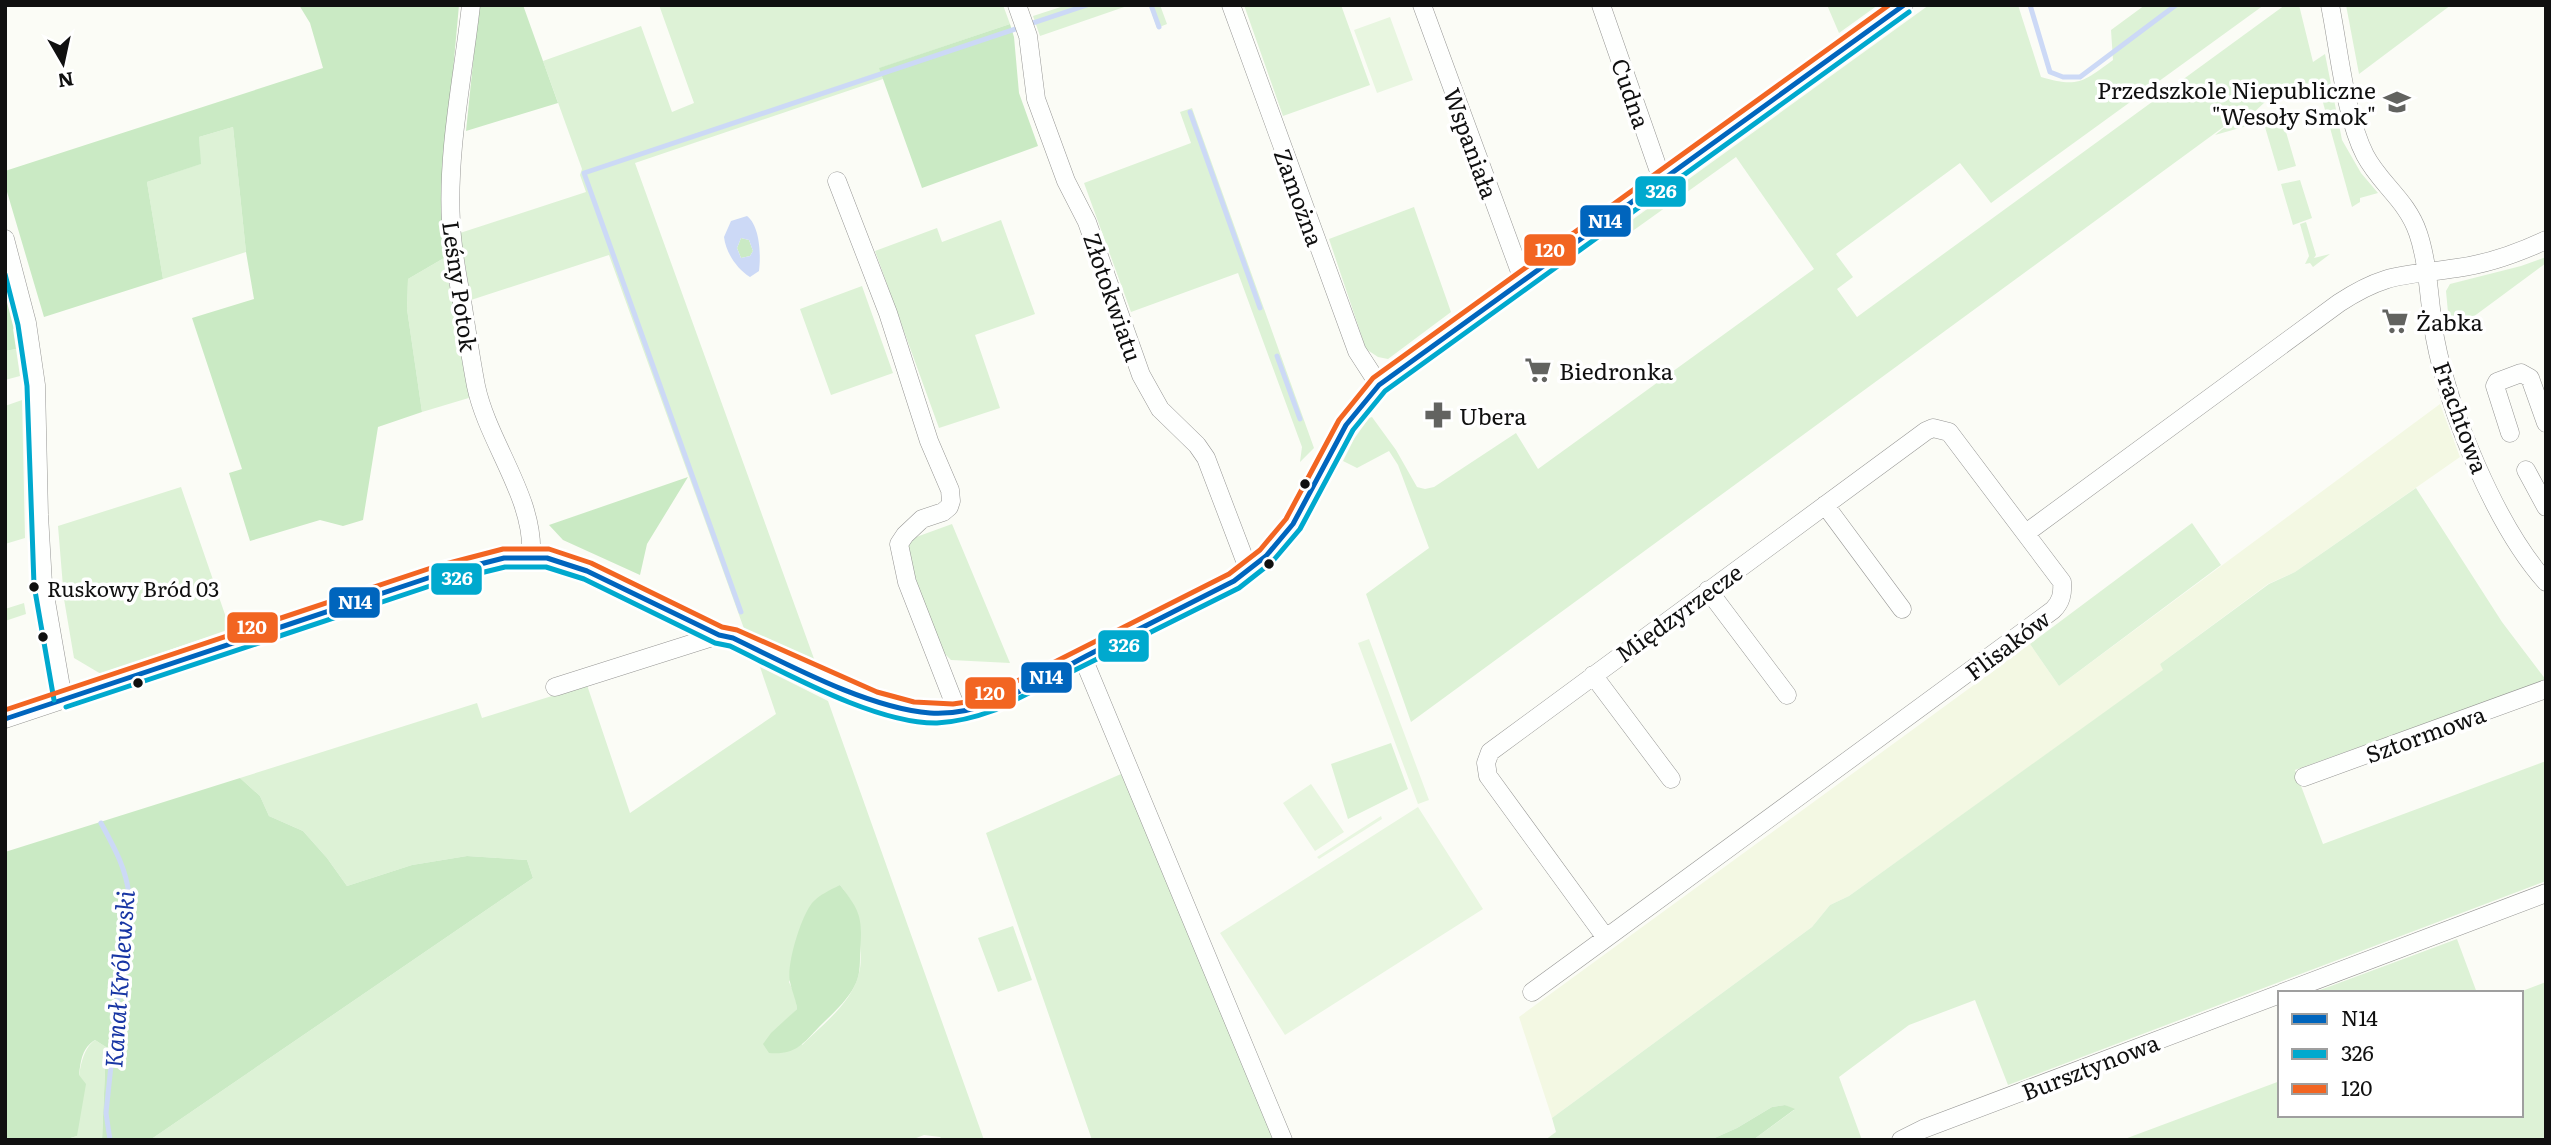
<svg xmlns="http://www.w3.org/2000/svg" width="2551" height="1145" font-family="Literata,serif">
	<rect width="100%" height="100%" fill="#fbfcf6"/>
	<path fill="#f3f8e3" d="M2440,404L2460,457L2295,572L2268,584L2160,664L2164,670L1849,896L1830,905L1812,927L1552,1118L1519,1017L2030,644L2059,686Z"/>
	<path fill="#ddf2d6" fill-rule="evenodd" d="M659,5H1003L1010,24L880,68L883,79L635,163L817,667L747,637L609,255L471,300L460,233L586,192L580,175L582,169L543,61L641,26L672,112L694,103Z
		M1067,5H1130L1040,36L1033,16Z
		M1149,5H1160L1167,24L1157,28Z
		M1244,5H1341L1370,85L1283,116Z
		M1827,5H1878L1839,33Z
		M1929,5H2018L2041,77C2078,88 2083,82 2113,60L2111,30L2145,5H2264L1991,203L1960,163L1836,254L1853,277L1837,289L1857,317L2285,5H2299L2313,62L2325,54L2342,140L2361,173L2378,193L2360,198V202L2352,207L2322,99L2319,98L2316,88L2265,102L2251,115L2250,125L2215,135L2248,109L1411,722L1366,594L1429,548L1398,465L1389,451L1357,468L1343,461L1354,439L1369,418L1372,417L1396,450L1417,487L1425,489L1434,487L1516,433L1538,469L1814,269L1736,157L1627,235L1621,228Z
		M2346,5H2451L2359,74Z
		M1192,108L1314,448L1300,462L1302,447L1238,273L1131,312L1084,183L1191,143L1180,112Z
		M2281,115L2296,166L2278,171L2265,127L2270,118Z
		M233,127L246,252L163,279L147,182L200,164L199,137Z
		M2300,180L2312,218L2293,225L2281,184Z
		M1414,207L1451,312L1388,359L1378,357L1366,349L1329,239Z
		M1001,220L1035,314L975,335L1000,408L939,428L875,251L937,228L942,242Z
		M2306,222L2316,255L2314,258L2330,254L2313,267L2310,263L2305,264L2309,256L2300,224Z
		M2546,257V263L2450,334L2446,291L2450,284L2521,266Z
		M444,258L472,397L422,412L407,309L408,279Z
		M862,286L893,373L831,395L800,309Z
		M16,349L20,376L5,380V351Z
		M22,400L25,538L5,544V406Z
		M181,487L230,629L101,674L74,658L64,599L58,526Z
		M2416,488L2502,622L2546,680L2295,770L2323,844L2546,761V881L2008,1085L1975,1000L1909,1025L1839,1077L1862,1140H1753L1794,1110L1785,1105L1772,1107L1737,1128L1710,1140H1545L1556,1132L1552,1118L1812,927L1830,905L1849,896L2163,670L2160,664L2269,584L2295,572Z
		M2192,523L2221,565L2059,686L2030,644Z
		M952,524L1010,663L951,660L939,648L906,563L908,540Z
		M24,603L26,614L5,621V609Z
		M760,667L828,701L984,1140H943L940,1137L924,1135L911,1140H150L533,878L527,860L467,856L412,865L347,886L327,858L303,831L269,816L260,796L240,778L477,703L482,718L587,685L630,813L776,714ZM840,885C856,906 859,914 860,940C860,950 862,963 859,973C853,1002 822,1025 802,1045L788,1018L797,1009L795,995L789,982Z
		M1391,743L1408,789L1348,819L1331,764Z
		M1121,774L1172,889L1275,1140H1092L986,833Z
		M1013,926L1032,980L998,992L978,938Z
		M2457,939L2477,993H2312Z
		M2546,982V1140H2122L2280,1081V1115H2521V993H2517Z
		M95,1040L106,1047L102,1140H64L77,1136C78,1110 73,1055 95,1040Z"/>
	<path fill="#caeac4" d="M299,5H459L447,137L442,237L444,258L408,279L407,309L422,412L378,427L363,520L343,526L320,520L250,541L229,473L242,469L192,318L254,299L246,252L233,127L199,137L201,164L147,182L163,279L44,317L5,185V171L323,68L310,23Z
		M479,5H523L558,103L466,131Z
		M1010,24L1014,37L1019,93L1038,146L922,188L879,68Z
		M741,238L749,240L753,251L750,256L741,258L737,248Z
		M5,281L19,326L13,329L16,349L5,351Z
		M688,477L647,544L640,575L563,540L549,525Z
		M240,778L260,796L269,816L303,831L327,858L347,886L412,865L467,856L527,860L533,878L150,1140H102L106,1047L95,1040C82,1048 81,1060 79,1075L86,1084L77,1136L64,1140H5V852Z
		M840,885C863,914 862,920 860,955C860,966 860,976 854,987C846,1002 831,1015 819,1027C802,1045 795,1055 769,1053L763,1044L771,1033L797,1009C796,999 792,992 790,982C786,965 801,917 812,903C819,895 830,890 840,885Z
		M1785,1105L1795,1109L1753,1140H1710L1737,1128L1772,1107Z"/>
	<path fill="#e8f6e0" d="M1390,17L1413,80L1377,93L1354,30Z
		M1369,639L1429,800L1418,804L1358,643Z
		M1311,784L1344,832L1315,851L1283,803Z
		M1418,807L1483,909L1285,1035L1220,933Z
		M1381,816L1382,819L1319,859L1317,857Z"/>
	<path fill="#ccd9f6" fill-rule="evenodd" d="M747,216C760,226 761,255 759,271L750,277C737,269 726,253 724,237L731,221ZM741,238L749,240L753,251L750,256L741,258L737,248Z"/>
	<g fill="none" stroke-linecap="round" stroke-linejoin="round">
		<path stroke="#ccd9f6" stroke-width="5" d="M1151,5L1159,27
			M2030,5L2050,72L2063,77H2080L2176,5
			M1190,112L1260,308
			M1277,356L1300,419
			M741,612L584,173L1087,5
			M101,823C114,847 126,868 129,895L106,1113L110,1140"/>
		<g stroke="#969694" stroke-width="19">
			<path id="minor" d="M471,5C463,77 447,150 451,223C452,251 458,279 463,307C467,333 471,360 476,386C488,443 535,498 531,556
				M1017,5L1028,36L1036,99L1066,181L1087,222L1141,375L1160,409L1197,445L1206,458L1249,571
				M1231,5L1357,351L1379,385
				M1422,5L1523,280
				M1601,5L1662,180
				M2330,5C2339,49 2345,116 2365,155C2380,184 2407,200 2418,233C2429,265 2429,305 2435,338C2449,412 2496,526 2546,582
				M837,181L888,313L929,441L950,490L951,501L949,507L943,512L922,519L905,535L899,544L907,582L958,713
				M5,239L27,323L36,385L39,515L43,584L63,699
				M2510,433L2495,386L2497,382L2521,373L2530,378L2546,423
				M2526,470L2546,507
				M1825,505L1902,609
				M2026,533L2339,303C2386,272 2404,276 2457,268C2487,264 2518,253 2546,240
				M1708,590L1787,695
				M1083,658L1283,1140
				M1593,675L1671,779
				M555,687L719,635
				M5,719L437,575L504,558H547L587,571L719,635L733,638C760,651 788,664 816,676C868,700 917,723 975,709L1015,692L1234,581L1266,556L1293,524L1346,425L1379,385L1904,5
				M2304,777L2546,689
				M1532,992L1606,938L2053,610C2061,602 2063,594 2062,582L1949,432L1933,428L1926,431L1490,752L1486,763L1488,776L1606,938
				M2282,993L2546,893
				M1901,1140L1923,1129L2280,994"/>
		</g>
		<use href="#minor" stroke="#fefffe" stroke-width="18"/>
		<g stroke="#fff" stroke-width="10">
			<path id="bus-1" d="M5,719L437,575L504,558H547L587,571L719,635L733,638C789,665 868,708 930,713C988,717 1043,678 1092,653C1139,629 1187,605 1234,581L1266,556L1293,524L1346,425L1379,385L1904,5"/>
		</g>
		<g stroke="#fff" stroke-width="10">
			<path id="bus-2" d="M5,274L18,325L27,386L34,585L54,700
				M66,707L439,583L505,567H546L584,579L715,643L730,646C786,673 876,724 937,723C957,722 976,717 995,710L1239,588L1272,562L1300,529L1353,430L1385,391L1909,12"/>
		</g>
		<g stroke="#fff" stroke-width="10">
			<path id="bus-3" d="M5,710L434,567L503,549H549L591,563L722,627L737,630L877,692L914,702L953,704L973,701L1011,684L1229,574L1260,550L1286,519L1339,420L1373,378L1889,5"/>
		</g>
		<use href="#bus-1" stroke="#0065bd" stroke-width="5"/>
		<use href="#bus-2" stroke="#00a9ce" stroke-width="5"/>
		<use href="#bus-3" stroke="#f26522" stroke-width="5"/>
	</g>
	<defs>
		<g id="school-bare" transform="scale(2.1)"><path d="M0-5L7-2L0 1L-7-2ZM-4 1L0 2.5L4 1V4Q0 6-4 4Z" fill="#626360" stroke="#fff" stroke-width="2.5" paint-order="stroke"/></g>
		<g id="supermarket-bare" transform="scale(2.1)"><path d="M-6-5.5h2.5l.6 2H6L4.5 2H-2.5L-4.4-4H-6ZM-1.5 3.2a1.3 1.3 0 1 0 .1 0ZM3 3.2a1.3 1.3 0 1 0 .1 0Z" fill="#626360" stroke="#fff" stroke-width="2.5" paint-order="stroke"/></g>
		<g id="pharmacy-bare" transform="scale(2.1)"><path d="M-2-6h4v4h4v4h-4v4h-4v-4h-4v-4h4Z" fill="#626360" stroke="#fff" stroke-width="2.5" paint-order="stroke"/></g>
	</defs>
	<g fill-rule="evenodd">
		<use href="#school-bare" x="2397" y="102"/>
		<use href="#supermarket-bare" x="2395" y="321"/>
		<use href="#supermarket-bare" x="1538" y="370"/>
		<use href="#pharmacy-bare" x="1438" y="415"/>
	</g>
	<g fill="#101010" stroke="#fff" stroke-width="2.5">
		<circle cx="1305" cy="484" r="6"/>
		<circle cx="1269" cy="564" r="6"/>
		<circle cx="34" cy="587" r="6"/>
		<circle cx="43" cy="637" r="6"/>
		<circle cx="138" cy="683" r="6"/>
	</g>
	<g text-anchor="middle" dominant-baseline="central" stroke-width="7" stroke-linejoin="round" paint-order="stroke">
		<g font-size="21" fill="#101010" stroke="#fff" text-anchor="start">
			<text x="47" y="587">Ruskowy Bród 03</text>
		</g>
		<g font-size="23" fill="#101010" stroke="#fff" text-anchor="start">
			<text x="2376" y="89" text-anchor="end">Przedszkole Niepubliczne<tspan x="2376" dy="26">"Wesoły Smok"</tspan></text>
			<text x="2416" y="321">Żabka</text>
			<text x="1559" y="370">Biedronka</text>
			<text x="1459" y="415">Ubera</text>
		</g>
		<g font-size="23" fill="#101010" stroke="#fff">
			<text transform="translate(1632 93) rotate(71)">Cudna</text>
			<text transform="translate(1472 143) rotate(70)">Wspaniała</text>
			<text transform="translate(1300 197) rotate(70)">Zamożna</text>
			<text transform="translate(461 286) rotate(82)">Leśny Potok</text>
			<text transform="translate(1114 297) rotate(71)">Złotokwiatu</text>
			<text transform="translate(2462 417) rotate(70)">Frachtowa</text>
			<text transform="translate(1678 612) rotate(-36)">Międzyrzecze</text>
			<text transform="translate(2007 644) rotate(-37)">Flisaków</text>
			<text transform="translate(2425 733) rotate(-20)">Sztormowa</text>
			<text transform="translate(2090 1066) rotate(-21)">Bursztynowa</text>
		</g>
		<g font-size="24" font-style="italic" fill="#1836a4" stroke="#fff">
			<text transform="translate(118 979) rotate(-86)">Kanał Królewski</text>
		</g>
	</g>
	<g stroke="#fff" stroke-width="2.5">
		<rect x="1634" y="175" width="53" height="33" rx="7" fill="#00a9ce"/>
		<rect x="1579" y="204" width="53" height="34" rx="7" fill="#0065bd"/>
		<rect x="1523" y="233" width="54" height="34" rx="7" fill="#f26522"/>
		<rect x="430" y="562" width="53" height="34" rx="7" fill="#00a9ce"/>
		<rect x="328" y="586" width="53" height="33" rx="7" fill="#0065bd"/>
		<rect x="226" y="611" width="53" height="33" rx="7" fill="#f26522"/>
		<rect x="1097" y="629" width="53" height="34" rx="7" fill="#00a9ce"/>
		<rect x="1020" y="661" width="53" height="33" rx="7" fill="#0065bd"/>
		<rect x="964" y="676" width="53" height="34" rx="7" fill="#f26522"/>
	</g>
	<g font-size="19" text-anchor="middle" font-weight="bold" fill="#fff">
		<text x="1661" y="198">326</text>
		<text x="1605" y="228">N14</text>
		<text x="1550" y="257">120</text>
		<text x="457" y="585">326</text>
		<text x="355" y="609">N14</text>
		<text x="252" y="634">120</text>
		<text x="1124" y="652">326</text>
		<text x="1046" y="684">N14</text>
		<text x="990" y="700">120</text>
	</g>
	<rect width="2551" height="1145" fill="none" stroke="#101010" stroke-width="14"/>
	<rect x="2278" y="991" width="245" height="126" fill="#ffffff" stroke="#9f9f9f" stroke-width="2"/>
	<rect x="2292" y="1014" width="35" height="10" fill="#0065bd" stroke="#9f9f9f" stroke-width="2"/>
	<text x="2341" y="1026" font-size="21" fill="#101010">N14</text>
	<rect x="2292" y="1049" width="35" height="10" fill="#00a9ce" stroke="#9f9f9f" stroke-width="2"/>
	<text x="2341" y="1061" font-size="21" fill="#101010">326</text>
	<rect x="2292" y="1084" width="35" height="10" fill="#f26522" stroke="#9f9f9f" stroke-width="2"/>
	<text x="2341" y="1096" font-size="21" fill="#101010">120</text>
	<g transform="translate(63 63) rotate(171)" stroke="#ffffff" stroke-width="5" paint-order="stroke">
	<path d="M0-5L12 26L0 18L-12 26Z" fill="#101010"/>
	<text y="-10" font-size="19" font-weight="bold" text-anchor="middle" fill="#101010">N</text>
	</g>
</svg>
